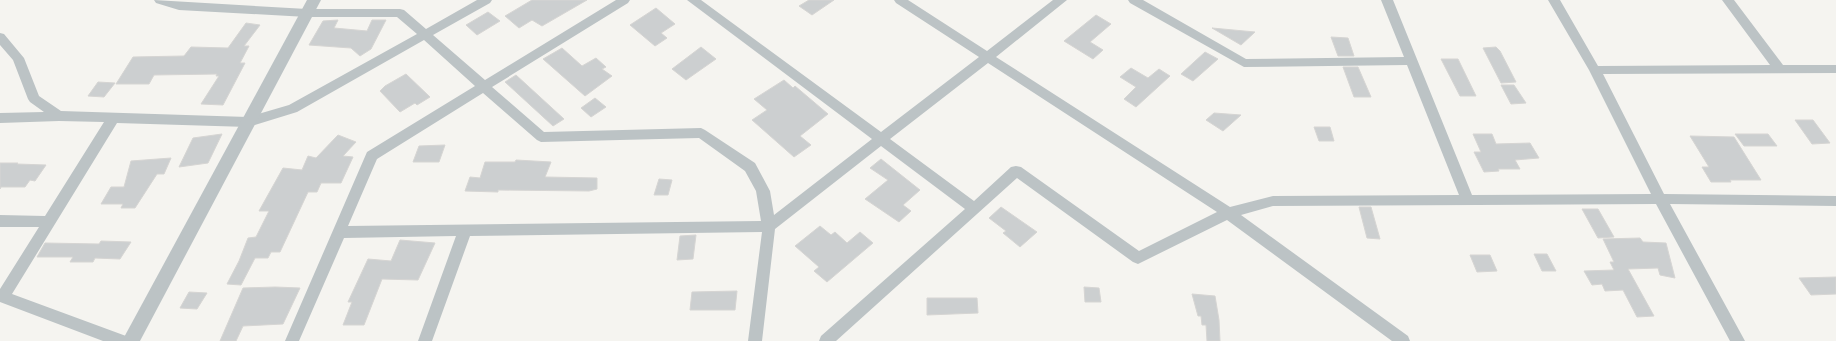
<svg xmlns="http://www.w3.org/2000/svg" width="1836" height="341" font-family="Mulish,sans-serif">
	<rect width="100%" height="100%" fill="#f5f4f0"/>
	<path fill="#cccfd0" stroke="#d6d5d3" d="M532,0H587L542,26L532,20L519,28L505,16Z
		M809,0H834L812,15L799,6Z
		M656,8L675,24L661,33L667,38L655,46L630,25Z
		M488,12L500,21L477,35L466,25Z
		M1096,15L1111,24L1090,42L1103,50L1093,59L1064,41Z
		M338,20L334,28L367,31L372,20H386L371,49L360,56L351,48L309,45L323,21Z
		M246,23L260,25L244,46H249L240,63H245L223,105L201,104L219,76H216L217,74L154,75L149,84H116L133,57L184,56L191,47L228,48Z
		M1212,28L1255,32L1241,45Z
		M1331,37L1348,38L1354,56H1338Z
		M701,47L716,59L686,80L672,69Z
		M1496,47L1500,51L1516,82L1501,83L1483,48Z
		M562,48L582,66L596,58L606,67L602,69L612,76L585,96L543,59Z
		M1205,52L1218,59L1193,81L1181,74Z
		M1441,59H1458L1476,96H1460Z
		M1343,67H1358L1371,97H1354Z
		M1131,68L1148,78L1159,69L1170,76L1136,107L1124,99L1136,87L1120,77Z
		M406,74L430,97L417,105L415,103L400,112L380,91L385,86Z
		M516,75L564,119L553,126L505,82Z
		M784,80L793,88L795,86L828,114L800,136L811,145L794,157L752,120L767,110L754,99Z
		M98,82L115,83L104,97L88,96Z
		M1501,85H1514L1526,103L1511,104Z
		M595,98L606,107L591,117L581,108Z
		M1214,113L1241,115L1223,131L1206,120Z
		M1795,120H1813L1830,143L1812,144Z
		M1314,127H1330L1334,141H1319Z
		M222,134L208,163L179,167L193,138Z
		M1473,134H1492L1496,144L1530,143L1539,158L1515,160L1520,169H1498L1499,171L1484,172L1474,152H1481Z
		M1735,134H1768L1777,146H1744Z
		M338,135L356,142L343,156L353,157L341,183H321L317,192H308L280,252H271L268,258H255L241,285L227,284L239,261L248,238L256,237L269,211H259L283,168L302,170L308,156L316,158Z
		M1690,136L1734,137L1761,180H1730L1731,182H1711L1702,167H1709Z
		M445,145L439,162H413L419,146Z
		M171,158L164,174H157L135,208H121L123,204H101L111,187H124L131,161Z
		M881,159L920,190L903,205L911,211L899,222L865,199L888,180L870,168Z
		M516,160L551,162L545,177L597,178V189L589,191L498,190V192L465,191L470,177L480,178L485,162H515Z
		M0,163H18L17,164L46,165L35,181L30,180L25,187H1L0,189Z
		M659,179L672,180L668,195H654Z
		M1001,207L1037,232L1020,247L1003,233L1006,231L989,218Z
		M1359,207H1371L1380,239L1367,238Z
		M1582,209H1598L1614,237L1598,238Z
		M820,226L831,235L835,232L847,243L860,232L873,243L827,282L814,271L819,267L795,246Z
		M696,235L693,259L677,260L680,236Z
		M1640,238L1643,242L1666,243L1675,278L1660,275L1658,268L1628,269L1654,316L1637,317L1623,290L1605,291L1602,284L1592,285L1584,271L1614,270L1610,262H1614L1603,239Z
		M400,240L435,243L418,280L382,279L364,325H343L352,302H348L368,259L391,261Z
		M101,241L131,242L120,259L95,258L93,262H70L73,257H37L45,243L99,244Z
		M1534,254H1547L1556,271H1542Z
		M1470,255H1490L1497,271L1477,272Z
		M1836,277V294L1811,295L1799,278Z
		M275,287L300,288L283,324L243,326L236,341H220L243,288Z
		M1084,287L1099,288L1101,302H1085Z
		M737,291L735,310H690L692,292Z
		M189,292L207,293L197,309L180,308Z
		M1192,294L1215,296L1219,320L1220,341H1207L1206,325H1202L1201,316H1198Z
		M927,298H977L978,313L927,315Z"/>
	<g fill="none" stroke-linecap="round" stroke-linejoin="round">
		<path fill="#bcc3c5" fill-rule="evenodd" d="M154,0L307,9H400L404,10L426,29L477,0H492L490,3L433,35L485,80L616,0H630L628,3L492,87L544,132L701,128L705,130L755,163L770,191L774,215L872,139L687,0H701L881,132L979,57L896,3L894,0H908L987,51L1053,0H1067L996,57L1230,207L1273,196L1459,195L1407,65L1244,67L1130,3L1128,0H1143L1246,59L1404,57L1381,0H1393L1472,195L1651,194L1589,70L1548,0H1560L1598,66L1770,65L1722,0H1734L1783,65H1836V73L1603,74L1664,194L1836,196V206L1670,204L1745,341H1730L1656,204L1273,206L1241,215L1408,336L1410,341H1392L1227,220L1138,264L1133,262L1017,178L836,341H819L821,336L965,209L881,146L775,229L762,341H748L762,232L470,236L432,341H418L456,236L344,238L299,341H285L367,152L475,86L424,40L297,112L248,127L117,123L12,294L126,336L128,341H103L0,302V289L39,227H0V215L45,216L104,122L59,121L0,123V113L44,112L30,102L28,99L13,60L0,45V33L4,34L24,58L39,96L61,111L248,117L289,105L417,34L397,17H307L179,10L156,3ZM988,63L1217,212L1139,251L1021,167L1016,166L1011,167L974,201L890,139ZM483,93L537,140L541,142L699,138L745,171L756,191L761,221L348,226L377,159Z"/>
		<path fill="#bcc3c5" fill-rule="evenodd" d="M307,0H321L140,341H122Z"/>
	</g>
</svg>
